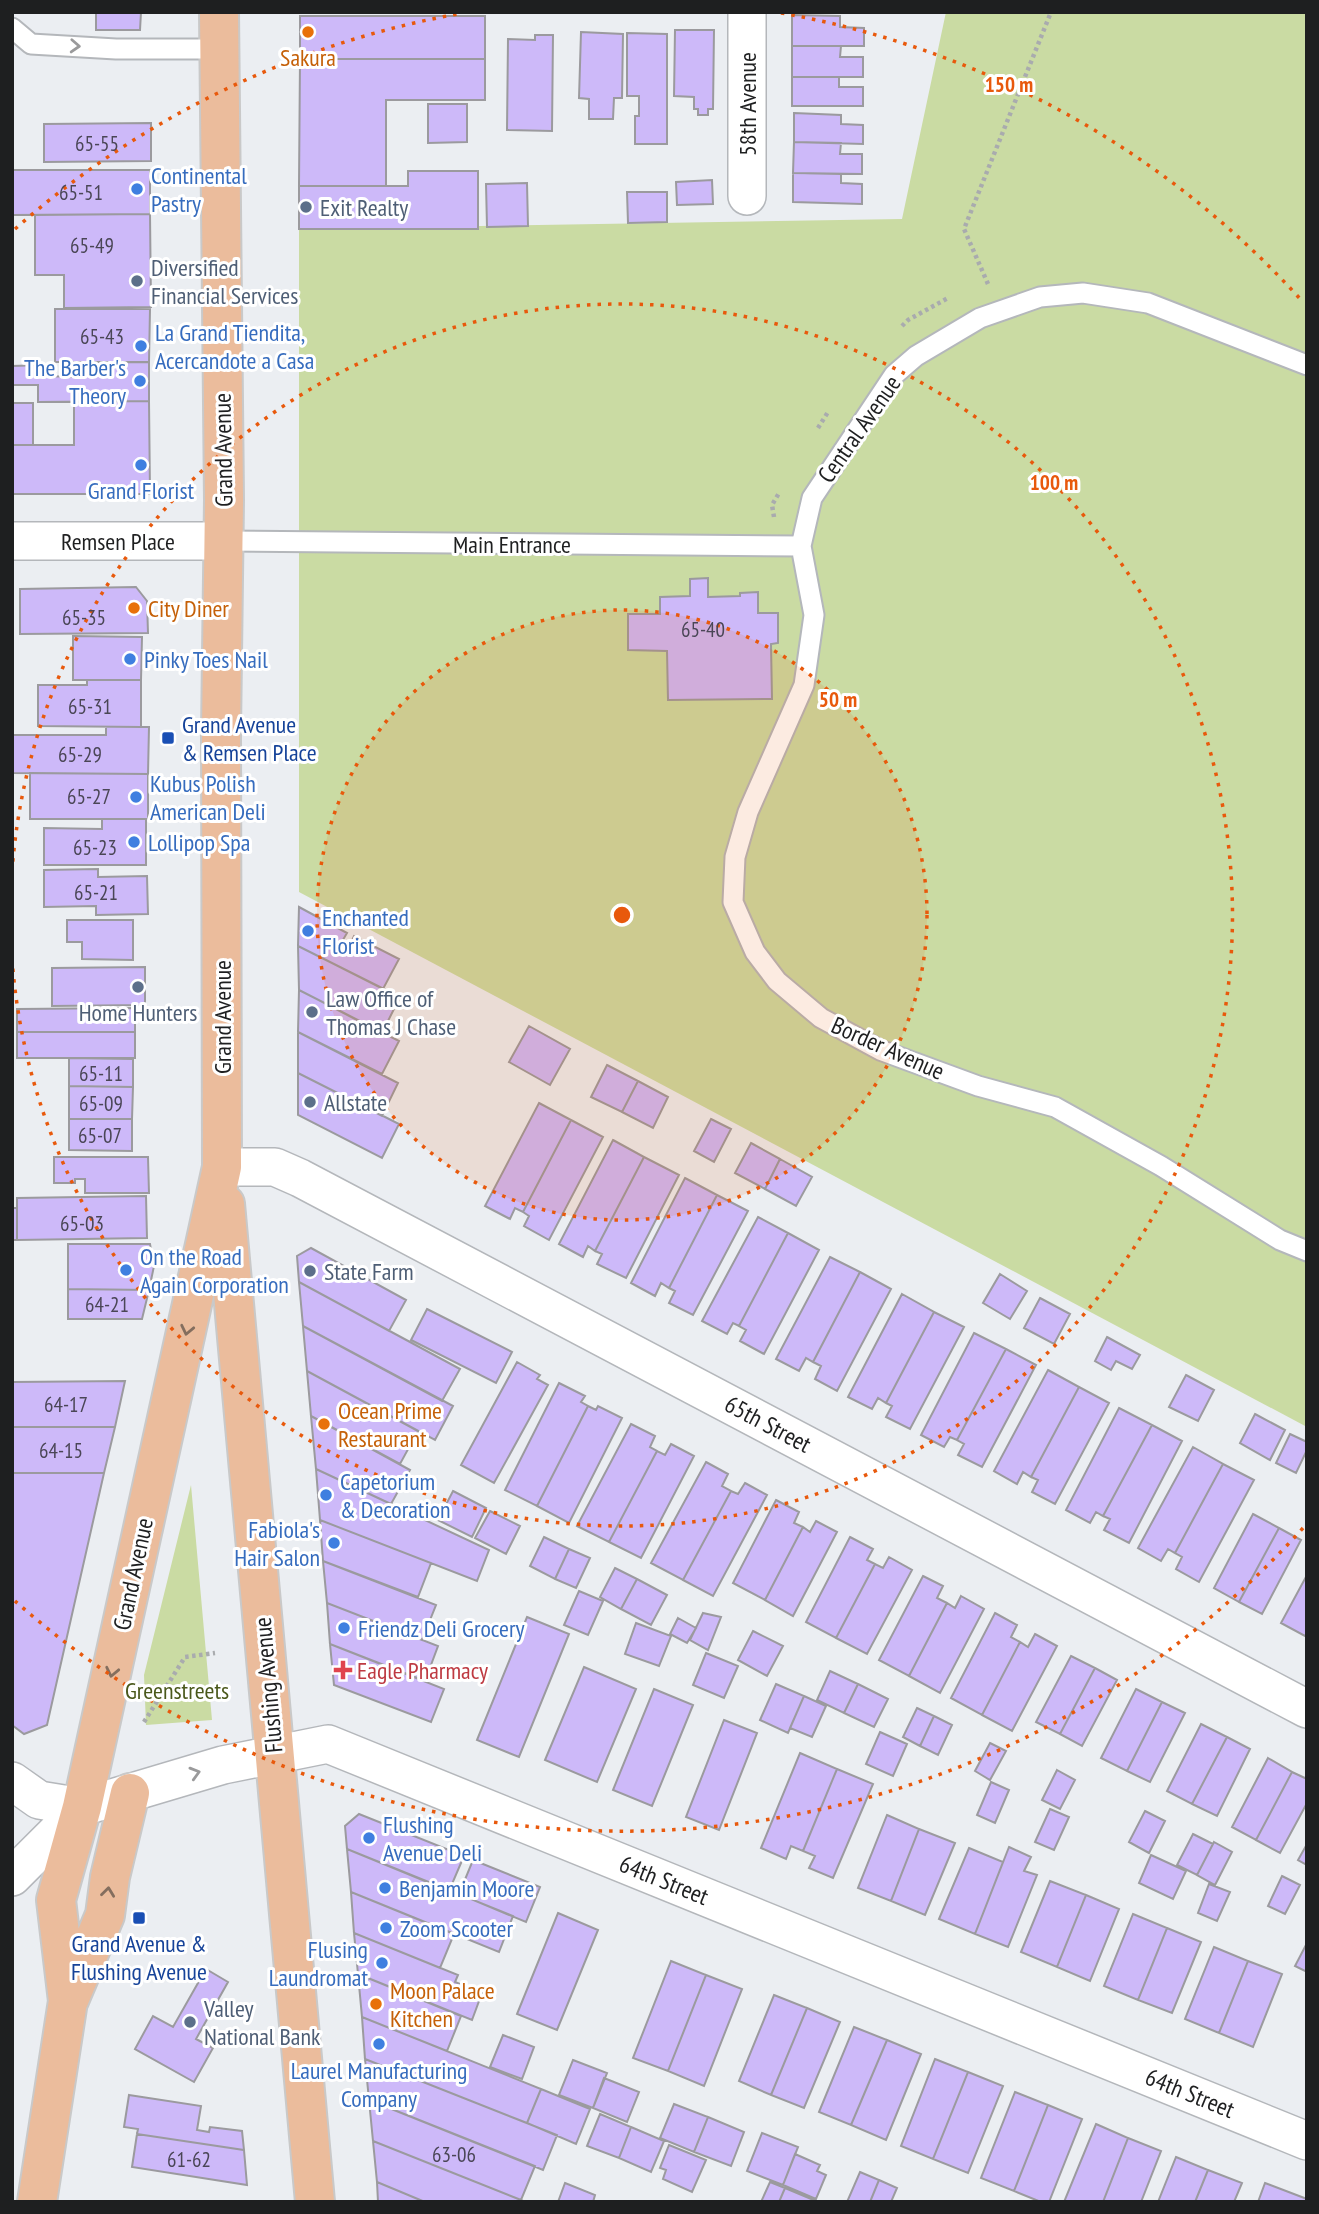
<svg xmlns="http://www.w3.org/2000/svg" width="1319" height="2214" font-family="'PT Sans Narrow',sans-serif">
	<rect width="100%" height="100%" fill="#ebeef2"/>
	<path fill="#cadba3" d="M946,12H1307V1427L299,892V229L902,219Z
		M191,1485L212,1720L146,1725L144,1675Z"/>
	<path fill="#cdb9f9" stroke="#9b9a9e" stroke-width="2" d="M96,12H141L140,30H96Z
		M792,15L840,16V27L864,28V46H792Z
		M300,16H485V59H300Z
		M675,30H714L713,109H708V115H698V109H694V97L674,96Z
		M581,32L623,34L622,98H614L613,119H589V99L579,98Z
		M627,33L667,34V144H635V116H639V96H627Z
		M535,35H553L552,131L507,130L508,39L535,40Z
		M792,46H841L840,57H863V77H792Z
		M300,59H485V100H386V186H299Z
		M792,77H839V87H863V106H792Z
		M428,104H467V142L428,143Z
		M794,113L841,115V124L863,125V144L794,142Z
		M151,123V161L44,162V124Z
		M794,142L841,143L840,154H862V174L793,173Z
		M12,170H150V214L12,215Z
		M408,171H478V229H299V186H408Z
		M793,173L841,174V183L862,184V204L793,202Z
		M712,180L713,204L677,205L676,182Z
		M527,183L528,226L487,227L486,184Z
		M627,192H667V222L628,223Z
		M150,214L151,307L64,308V275H35V215Z
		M55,309H150L149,362H55Z
		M149,362V401L38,402V385H12V366L44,365V376L74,377V363Z
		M149,401L150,494H12V445H74V402Z
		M12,403H33V445H12Z
		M708,578V597L740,596V593L758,592V613H778V643L771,644L772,699L668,700L667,651L628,650V614H660V597L690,596V579Z
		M136,587L147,601L148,633L20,634V589Z
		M73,636L142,637L141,680H73Z
		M87,680H141V727L38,726V685H87Z
		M106,727H149L148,774L12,773V735H106Z
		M30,773L148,774V819H30Z
		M102,819H146V865H44V828L102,829Z
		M98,869V877L147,876L148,914L96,915V906L44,907V870Z
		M299,907L347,933L340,945L348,949L354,936L399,959L383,989L298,946Z
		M67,920H133V960L82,959V942H67Z
		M298,946L400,997L382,1033L299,990Z
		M145,967V1005L52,1006V968Z
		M299,990L399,1041L382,1074L298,1032Z
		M135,1008V1032H17V1009Z
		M529,1026L570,1049L550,1085L509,1062Z
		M17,1032H135V1058H17Z
		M298,1032L398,1083L382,1116L298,1073Z
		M69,1058L133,1059V1087L69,1086Z
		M607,1065L638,1081L622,1112L591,1097Z
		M298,1073L399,1124L382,1158L298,1115Z
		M638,1081L668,1097L653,1128L622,1112Z
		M69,1086L133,1087L132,1119H69Z
		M539,1103L571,1120L523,1212L515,1208L510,1219L485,1206Z
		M69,1119H132V1151L69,1150Z
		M711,1119L731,1129L714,1162L694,1151Z
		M571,1120L603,1137L549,1240L524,1226L529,1216L523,1212Z
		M613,1140L644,1157L595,1251L588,1246L583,1257L559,1244Z
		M751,1143L780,1159L765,1189L735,1173Z
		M54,1157H148L149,1193H85V1179H75V1183H54Z
		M644,1157L679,1175L626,1278L597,1264L602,1254L595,1251Z
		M780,1159L812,1177L796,1206L765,1189Z
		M685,1178L717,1195L669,1288L661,1283L655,1296L631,1283Z
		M717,1195L748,1211L693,1315L669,1303L675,1291L669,1288Z
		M146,1196L147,1238L17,1240V1198Z
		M12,1208H17V1240H12Z
		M758,1217L788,1233L739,1326L733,1323L727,1334L702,1321Z
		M788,1233L819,1250L764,1354L740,1341L746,1330L739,1326Z
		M68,1244H150L154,1266L149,1290L68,1289Z
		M311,1248L406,1300L389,1331L299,1282L297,1256Z
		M830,1257L860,1272L813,1362L806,1358L799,1371L776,1359Z
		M860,1272L891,1289L837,1391L815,1379L821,1366L813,1362Z
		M1000,1274L1027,1291L1010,1319L983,1303Z
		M299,1282L460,1369L442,1401L303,1326Z
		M68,1289L149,1290L142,1319H68Z
		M902,1294L934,1312L886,1403L878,1398L872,1409L848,1397Z
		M1040,1298L1070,1314L1054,1344L1024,1328Z
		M427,1309L512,1352L496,1383L411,1340Z
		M934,1312L964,1327L910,1429L886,1417L892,1406L886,1403Z
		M303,1326L453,1406L435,1440L307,1371Z
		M974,1333L1006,1349L957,1440L950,1437L944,1447L921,1435Z
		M1107,1337L1140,1355L1132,1369L1116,1361L1111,1370L1095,1361Z
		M1006,1349L1036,1365L982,1467L958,1455L964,1444L957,1440Z
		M517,1362L540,1375L537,1379L548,1385L494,1483L461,1465Z
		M1048,1370L1079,1387L1031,1477L1023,1472L1017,1484L994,1471Z
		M307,1371L418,1431L400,1464L311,1416Z
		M1186,1375L1214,1390L1198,1421L1169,1407Z
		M125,1381L115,1427H12V1382Z
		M559,1383L585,1396L581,1402L588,1406L537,1506L505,1490Z
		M1079,1387L1109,1403L1055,1504L1032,1492L1038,1480L1031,1477Z
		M588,1406L596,1410L598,1406L622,1418L569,1523L537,1506Z
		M1119,1408L1152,1425L1103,1516L1096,1512L1090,1523L1066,1510Z
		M1255,1414L1285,1430L1270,1460L1240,1443Z
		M311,1416L410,1470L391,1504L316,1469Z
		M631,1424L655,1436L650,1447L657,1451L609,1542L577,1526Z
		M1152,1425L1182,1441L1129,1543L1104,1530L1110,1519L1103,1516Z
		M12,1427H115L104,1473H12Z
		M1290,1434L1307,1442V1450L1296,1473L1276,1463Z
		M671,1444L694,1456L641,1558L609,1542L657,1451L665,1455Z
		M1193,1447L1223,1464L1175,1553L1168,1549L1161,1561L1138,1548Z
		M706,1462L728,1474L722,1486L731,1491L683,1580L651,1563Z
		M1223,1464L1254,1480L1199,1582L1176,1569L1182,1557L1175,1553Z
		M316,1469L489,1550L477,1581L320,1520Z
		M12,1473H104L47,1725L24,1734L12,1725Z
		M745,1483L767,1495L713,1596L683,1580L731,1491L738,1494Z
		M453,1491L486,1508L472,1537L438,1520Z
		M776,1500L799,1512L794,1523L803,1527L765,1600L733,1583Z
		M490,1511L520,1526L506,1554L475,1538Z
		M1253,1514L1279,1528L1239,1602L1214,1588Z
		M320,1520L431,1563L418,1597L323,1561Z
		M816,1521L837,1532L793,1616L765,1600L803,1527L810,1532Z
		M1279,1528L1301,1540L1262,1614L1239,1602Z
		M544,1537L569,1549L555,1579L530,1566Z
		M850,1537L873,1549L867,1560L875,1564L836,1638L806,1622Z
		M569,1549L590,1558L576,1588L555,1579Z
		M889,1557L912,1570L867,1654L836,1638L875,1564L883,1568Z
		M323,1561L436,1605L422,1640L327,1603Z
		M615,1568L637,1579L621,1609L600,1597Z
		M1307,1575V1634L1305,1636L1281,1623Z
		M923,1576L943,1586L937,1598L947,1603L909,1676L879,1660Z
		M637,1579L667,1595L651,1625L621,1609Z
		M579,1591L603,1601L588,1635L564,1625Z
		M961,1596L984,1609L940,1693L909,1676L947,1603L955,1608Z
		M327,1603L438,1646L425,1681L330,1644Z
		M703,1613L721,1617L708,1650L690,1640Z
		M995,1613L1017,1625L1011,1637L1020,1642L982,1715L951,1698Z
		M527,1617L569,1634L519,1757L477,1740Z
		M678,1618L696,1628L687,1643L670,1634Z
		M636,1623L671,1636L659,1666L625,1654Z
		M753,1631L783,1646L767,1676L738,1660Z
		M1035,1634L1057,1646L1012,1731L982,1715L1020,1642L1028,1647Z
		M330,1644L444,1689L431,1722L334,1685Z
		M706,1653L738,1666L724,1698L693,1685Z
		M1071,1656L1095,1668L1060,1734L1036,1722Z
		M584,1667L636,1689L597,1782L545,1760Z
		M1095,1668L1117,1680L1082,1746L1060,1734Z
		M830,1671L858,1684L844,1713L817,1700Z
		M776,1684L804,1696L788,1733L760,1720Z
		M858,1684L888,1699L874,1727L844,1713Z
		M654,1689L693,1705L652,1806L613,1790Z
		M1136,1689L1162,1702L1127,1771L1101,1758Z
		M804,1696L826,1706L812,1737L790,1728Z
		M1162,1702L1185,1713L1150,1782L1127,1771Z
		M917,1708L934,1716L920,1746L903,1737Z
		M934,1716L952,1725L938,1755L920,1746Z
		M724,1720L757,1733L719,1830L686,1817Z
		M1201,1724L1227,1737L1192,1804L1167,1791Z
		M880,1732L907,1744L893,1776L866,1764Z
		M1227,1737L1250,1749L1217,1816L1192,1804Z
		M990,1743L1006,1751L990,1780L975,1771Z
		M800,1753L837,1769L803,1851L791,1846L786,1859L761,1848Z
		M1268,1758L1292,1772L1256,1840L1232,1827Z
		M837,1769L873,1784L833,1878L809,1868L815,1856L803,1851Z
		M1057,1770L1075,1780L1060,1809L1042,1800Z
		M1292,1772L1307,1779V1803L1280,1853L1256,1840Z
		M991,1782L1009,1790L995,1823L977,1815Z
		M1050,1809L1069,1817L1054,1850L1035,1842Z
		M1145,1811L1165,1821L1149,1853L1129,1842Z
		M359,1814L464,1856L449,1891L347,1849L345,1826Z
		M887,1815L919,1829L891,1901L858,1888Z
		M919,1829L955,1843L925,1915L891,1901Z
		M1193,1834L1213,1844L1197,1875L1177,1865Z
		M1214,1842L1232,1852L1215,1885L1197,1875Z
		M1307,1844V1865L1298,1860Z
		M1009,1847L1031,1857L1024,1871L1037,1875L1008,1947L975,1934Z
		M969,1848L1003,1862L975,1934L939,1919Z
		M347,1849L513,1916L499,1952L351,1892Z
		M1151,1855L1186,1871L1173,1899L1139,1883Z
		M473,1860L540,1887L526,1922L459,1894Z
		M1282,1876L1300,1885L1285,1914L1268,1906Z
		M1050,1881L1086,1895L1057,1967L1021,1952Z
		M1209,1884L1230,1892L1217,1921L1198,1913Z
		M351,1892L454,1934L440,1968L354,1933Z
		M1086,1895L1119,1909L1090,1981L1057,1967Z
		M558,1913L598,1930L557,2030L517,2014Z
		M1133,1914L1167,1928L1138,2000L1104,1986Z
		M1167,1928L1201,1942L1172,2013L1138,2000Z
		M354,1933L458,1975L455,1982L482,1993L472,2020L358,1974Z
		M1307,1943V1972L1295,1966Z
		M1214,1947L1248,1961L1219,2033L1185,2019Z
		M671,1961L706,1975L668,2071L633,2058Z
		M1248,1961L1282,1974L1253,2047L1219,2033Z
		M206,1969L228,1982L196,2039L213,2048L194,2082L135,2049L153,2016L173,2027Z
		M358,1974L461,2016L447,2051L362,2017Z
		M706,1975L742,1989L704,2086L668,2071Z
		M774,1995L807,2008L771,2095L739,2081Z
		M807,2008L840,2022L804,2108L771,2095Z
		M362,2017L541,2089L527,2123L365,2059Z
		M854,2027L887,2040L851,2125L819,2112Z
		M503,2035L534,2047L522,2079L490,2067Z
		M887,2040L921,2054L886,2140L851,2125Z
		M365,2059L557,2135L543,2170L369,2100Z
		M935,2059L968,2072L933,2159L901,2146Z
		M573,2060L607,2073L593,2108L559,2095Z
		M968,2072L1003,2086L968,2173L933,2159Z
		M604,2078L639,2092L627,2122L593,2108Z
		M541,2089L590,2109L576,2144L527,2123Z
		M1015,2092L1048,2105L1014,2191L981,2178Z
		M129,2095L201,2106L197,2130L209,2132L210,2127L242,2131L244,2150L137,2134L138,2129L124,2127Z
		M369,2100L535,2166L521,2200L373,2141Z
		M674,2104L708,2117L694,2152L660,2138Z
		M1048,2105L1082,2119L1049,2202H1041L1014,2191Z
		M600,2114L631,2127L619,2158L587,2146Z
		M708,2117L744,2132L731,2166L694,2152Z
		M1096,2124L1128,2138L1103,2202H1064Z
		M631,2127L664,2141L651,2172L619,2158Z
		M762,2133L798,2147L783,2185L747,2171Z
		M137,2134L244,2150L247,2185L132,2167Z
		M1128,2138L1161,2151L1141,2202H1103Z
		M373,2141L521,2200L525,2202H425L377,2182Z
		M669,2145L706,2160L692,2192L663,2179L666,2170L660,2168Z
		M795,2154L820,2165L817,2171L826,2175L816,2199L783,2185Z
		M1176,2157L1208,2170L1195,2202H1158Z
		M1208,2170L1242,2183L1234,2202H1195Z
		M860,2172L879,2180L870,2202H847Z
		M879,2180L897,2188L891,2202H870Z
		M377,2182L425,2202H378Z
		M770,2182L785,2188L779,2202H761Z
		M565,2183L595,2195L593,2202H558Z
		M1265,2183L1307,2199V2202H1258Z
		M785,2188L816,2201L779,2202Z"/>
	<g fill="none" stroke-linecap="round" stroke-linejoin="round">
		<g stroke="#b4b7bb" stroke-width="23">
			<path id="service" d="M12,28L31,44L116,49H218
				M1307,365L1148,303L1083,293L1040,297L980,318L916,356L894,375L812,498L801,546L814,615L804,685L748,812L735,857L733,902L755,952L777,981L821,1018L880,1050L978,1086L1055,1107L1161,1166L1280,1240L1307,1251
				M224,541L801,546"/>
		</g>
		<g stroke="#b4b7bb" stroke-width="40">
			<path id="minor" d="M747,196V12
				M12,541H224
				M222,1167H275L300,1178L1307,1709
				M12,1781L39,1800L82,1807L223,1765L328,1744L1307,2141
				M12,1877L82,1807"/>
		</g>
		<g stroke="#c9c9c9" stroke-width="42">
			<path id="primary" d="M225,1204L315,2202
				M69,2000L105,1915L110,1877L130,1793
				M37,2202L68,2001L56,1900L82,1807L222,1167L221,733L224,500L219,12"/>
		</g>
		<path stroke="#a9abae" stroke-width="4.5" stroke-dasharray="3.5 3.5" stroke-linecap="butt" d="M988,284L964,229L1051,12
			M902,326L908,320L948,298
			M818,428L828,412
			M774,517L772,505L779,493
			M144,1722L185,1657L215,1653"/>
		<use href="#service" stroke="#fff" stroke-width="19"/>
		<use href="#minor" stroke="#fff" stroke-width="37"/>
		<use href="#primary" stroke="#ebbc9c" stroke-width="38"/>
	</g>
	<defs><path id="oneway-chevron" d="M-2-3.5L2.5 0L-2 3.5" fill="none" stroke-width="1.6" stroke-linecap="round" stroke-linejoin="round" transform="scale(1.75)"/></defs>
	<g stroke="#9a9a9b">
		<use href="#oneway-chevron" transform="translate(75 46) rotate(3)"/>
		<use href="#oneway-chevron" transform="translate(195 1773) rotate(-16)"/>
	</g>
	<g stroke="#846e5e">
		<use href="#oneway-chevron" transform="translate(187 1330) rotate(102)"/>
		<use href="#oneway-chevron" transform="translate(112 1672) rotate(102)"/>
		<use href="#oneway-chevron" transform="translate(108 1892) rotate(-83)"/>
	</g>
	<circle cx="622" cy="915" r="305" fill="#e8590c" fill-opacity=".12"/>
	<g fill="none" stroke="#e8590c" stroke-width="3.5" stroke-dasharray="3.5 7">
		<circle cx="622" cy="915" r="305"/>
		<path d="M12 872A611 611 0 1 1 12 958"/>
		<path d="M1303 1528A916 916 0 0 1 15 1601M15 229A916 916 0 0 1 463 13M781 13A916 916 0 0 1 1303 302"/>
	</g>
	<g fill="#e8710a" stroke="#fff" stroke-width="2.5">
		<circle cx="308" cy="32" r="7"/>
		<circle cx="134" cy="608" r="7"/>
		<circle cx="324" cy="1424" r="7"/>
		<circle cx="376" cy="2004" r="7"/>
	</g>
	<g fill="#3f7fe0" stroke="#fff" stroke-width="2.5">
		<circle cx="137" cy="189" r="7"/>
		<circle cx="141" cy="346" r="7"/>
		<circle cx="140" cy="381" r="7"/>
		<circle cx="141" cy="465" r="7"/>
		<circle cx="130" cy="659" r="7"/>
		<circle cx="136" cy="797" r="7"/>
		<circle cx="134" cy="842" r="7"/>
		<circle cx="308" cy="931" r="7"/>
		<circle cx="126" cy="1270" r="7"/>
		<circle cx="326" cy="1495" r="7"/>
		<circle cx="334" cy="1543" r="7"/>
		<circle cx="344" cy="1628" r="7"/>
		<circle cx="369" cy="1838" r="7"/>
		<circle cx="385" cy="1888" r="7"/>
		<circle cx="386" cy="1928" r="7"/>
		<circle cx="382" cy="1963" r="7"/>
		<circle cx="379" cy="2044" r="7"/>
	</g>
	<g fill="#5c6f8a" stroke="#fff" stroke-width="2.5">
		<circle cx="306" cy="207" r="7"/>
		<circle cx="137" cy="281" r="7"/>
		<circle cx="138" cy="987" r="7"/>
		<circle cx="312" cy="1012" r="7"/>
		<circle cx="310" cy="1102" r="7"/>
		<circle cx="310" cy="1271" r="7"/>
		<circle cx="190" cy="2022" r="7"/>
	</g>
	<g fill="#1a4fb4" stroke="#fff" stroke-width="2.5">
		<rect x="161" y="731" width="14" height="14" rx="3.5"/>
		<rect x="132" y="1911" width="14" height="14" rx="3.5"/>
	</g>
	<path fill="#e0444e" stroke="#fff" stroke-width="2.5" d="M339.5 1659.5h7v7h7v7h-7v7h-7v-7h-7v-7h7z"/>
	<g text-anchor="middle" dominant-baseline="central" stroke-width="6" stroke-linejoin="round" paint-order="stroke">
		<g font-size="21" fill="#4a4656">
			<text x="97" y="143">65-55</text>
			<text x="81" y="192">65-51</text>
			<text x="92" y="245">65-49</text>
			<text x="102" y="336">65-43</text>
			<text x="84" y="617">65-35</text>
			<text x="703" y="629">65-40</text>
			<text x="90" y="706">65-31</text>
			<text x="80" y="754">65-29</text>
			<text x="89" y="796">65-27</text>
			<text x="95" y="847">65-23</text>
			<text x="96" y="892">65-21</text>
			<text x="101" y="1073">65-11</text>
			<text x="101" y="1103">65-09</text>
			<text x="100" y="1135">65-07</text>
			<text x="82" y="1223">65-03</text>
			<text x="107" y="1304">64-21</text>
			<text x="66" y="1404">64-17</text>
			<text x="61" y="1450">64-15</text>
			<text x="454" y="2154">63-06</text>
			<text x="189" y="2159">61-62</text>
		</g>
		<g font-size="24" fill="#c56008" stroke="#fff" text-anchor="start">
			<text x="308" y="57" text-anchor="middle">Sakura</text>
			<text x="148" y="608">City Diner</text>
			<text x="338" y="1410">Ocean Prime<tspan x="338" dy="28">Restaurant</tspan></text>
			<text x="390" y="1990">Moon Palace<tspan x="390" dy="28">Kitchen</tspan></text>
		</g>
		<g font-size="24" fill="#1e1f20" stroke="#fff">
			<text transform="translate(747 104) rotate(-90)">58th Avenue</text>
			<text transform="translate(859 429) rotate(-55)">Central Avenue</text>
			<text transform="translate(223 450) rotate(-91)">Grand Avenue</text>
			<text x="118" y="541">Remsen Place</text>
			<text x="512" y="544">Main Entrance</text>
			<text transform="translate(222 1017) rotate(-90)">Grand Avenue</text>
			<text transform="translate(888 1048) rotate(24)">Border Avenue</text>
			<text transform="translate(768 1424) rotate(28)">65th Street</text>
			<text transform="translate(133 1574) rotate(-78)">Grand Avenue</text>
			<text transform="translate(268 1685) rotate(-95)">Flushing Avenue</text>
			<text transform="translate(664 1880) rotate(22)">64th Street</text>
			<text transform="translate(1190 2093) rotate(22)">64th Street</text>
		</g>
		<g font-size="24" fill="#366cbe" stroke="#fff" text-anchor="start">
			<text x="151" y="175">Continental<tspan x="151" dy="28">Pastry</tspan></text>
			<text x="155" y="332">La Grand Tiendita,<tspan x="155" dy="28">Acercandote a Casa</tspan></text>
			<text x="126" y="367" text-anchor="end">The Barber's<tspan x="126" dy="28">Theory</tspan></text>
			<text x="141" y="490" text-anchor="middle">Grand Florist</text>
			<text x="144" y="659">Pinky Toes Nail</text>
			<text x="150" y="783">Kubus Polish<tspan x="150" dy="28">American Deli</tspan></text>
			<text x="148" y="842">Lollipop Spa</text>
			<text x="322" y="917">Enchanted<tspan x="322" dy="28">Florist</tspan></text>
			<text x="140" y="1256">On the Road<tspan x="140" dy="28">Again Corporation</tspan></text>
			<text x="340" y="1481">Capetorium<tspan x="340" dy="28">&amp; Decoration</tspan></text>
			<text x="320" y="1529" text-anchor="end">Fabiola's<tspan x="320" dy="28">Hair Salon</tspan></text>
			<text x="358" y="1628">Friendz Deli Grocery</text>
			<text x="383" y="1824">Flushing<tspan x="383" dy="28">Avenue Deli</tspan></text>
			<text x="399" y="1888">Benjamin Moore</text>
			<text x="400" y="1928">Zoom Scooter</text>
			<text x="368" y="1949" text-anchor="end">Flusing<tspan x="368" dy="28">Laundromat</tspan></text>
			<text x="379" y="2070" text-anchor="middle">Laurel Manufacturing<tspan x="379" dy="28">Company</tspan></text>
		</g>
		<g font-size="24" fill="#4e5e75" stroke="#fff" text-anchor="start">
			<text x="320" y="207">Exit Realty</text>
			<text x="151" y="267">Diversified<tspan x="151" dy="28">Financial Services</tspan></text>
			<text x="326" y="998">Law Office of<tspan x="326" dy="28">Thomas J Chase</tspan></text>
			<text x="138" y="1012" text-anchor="middle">Home Hunters</text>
			<text x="324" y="1102">Allstate</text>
			<text x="324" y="1271">State Farm</text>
			<text x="204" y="2008">Valley<tspan x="204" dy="28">National Bank</tspan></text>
		</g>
		<g font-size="24" fill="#164399" stroke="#fff" text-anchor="start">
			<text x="182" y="724">Grand Avenue<tspan x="182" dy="28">&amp; Remsen Place</tspan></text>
			<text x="139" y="1943" text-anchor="middle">Grand Avenue &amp;<tspan x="139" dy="28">Flushing Avenue</tspan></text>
		</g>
		<g font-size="24" fill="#be3a42" stroke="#fff" text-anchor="start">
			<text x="357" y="1670">Eagle Pharmacy</text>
		</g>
		<g font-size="24" fill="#4a581b" stroke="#fff">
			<text x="177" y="1690">Greenstreets</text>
		</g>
	</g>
	<circle cx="622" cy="915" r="10" fill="#e8590c" stroke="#fff" stroke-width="3.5"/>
	<g font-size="21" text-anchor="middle" font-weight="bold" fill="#e8590c" stroke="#fff" stroke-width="6" stroke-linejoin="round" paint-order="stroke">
		<text x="1009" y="92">150 m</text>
		<text x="1054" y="490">100 m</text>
		<text x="838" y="707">50 m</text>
	</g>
	<rect width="1319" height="2214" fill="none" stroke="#1e1f20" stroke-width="28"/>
</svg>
